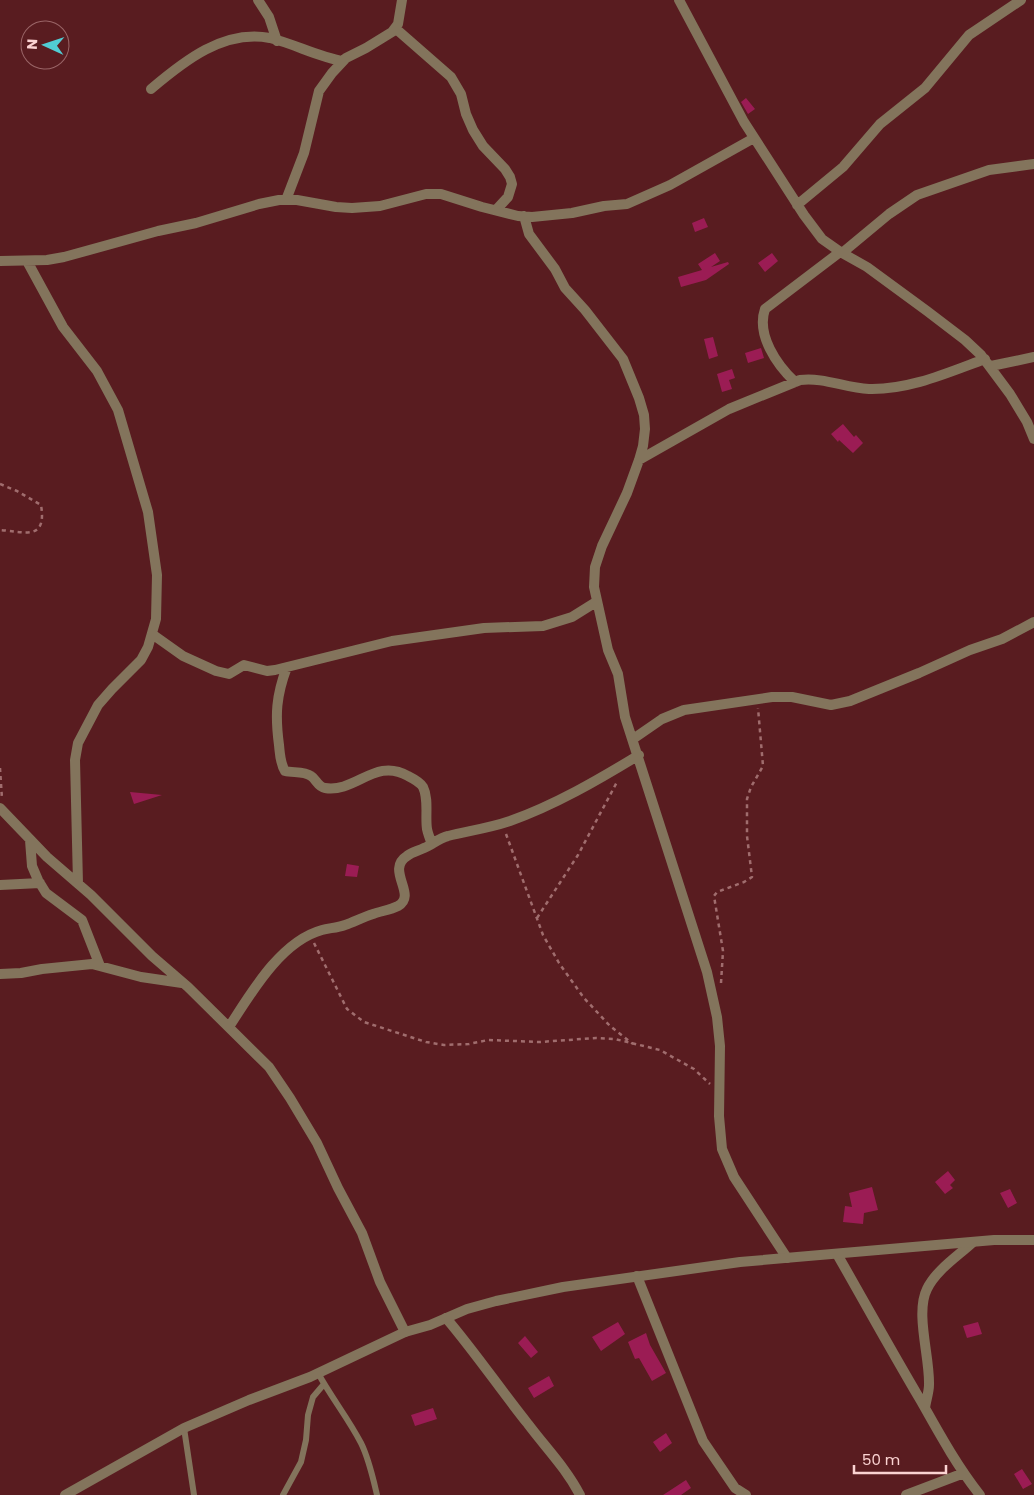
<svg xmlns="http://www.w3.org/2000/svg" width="1034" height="1495" font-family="Poppins,sans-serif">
	<rect width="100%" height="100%" fill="#591c20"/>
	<path fill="#9b1c54" d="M746,98L755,109L748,114L741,102Z
		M704,218L708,227L695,232L692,223Z
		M715,253L720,261L711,267L728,262L729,264L706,280L681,287L678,277L702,270L698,264Z
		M772,253L778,261L765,272L758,263Z
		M713,337L718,356L709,359L704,339Z
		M761,348L764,358L748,363L745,353Z
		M732,369L735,378L729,380L732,389L722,392L717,374Z
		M843,424L854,437L856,435L863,443L853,453L839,440L838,442L831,434Z
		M130,792L162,795L134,804Z
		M347,864L359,866L357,877L345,876Z
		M948,1171L955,1180L950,1185L953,1188L945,1194L935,1182Z
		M872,1187L878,1210L864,1213L863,1224L843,1222L845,1206L852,1207L849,1193Z
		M1010,1189L1017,1203L1008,1208L1000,1193Z
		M618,1322L625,1334L601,1351L592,1337Z
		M978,1322L982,1334L967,1338L963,1326Z
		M646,1333L650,1345L666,1373L652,1381L639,1358L635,1359L628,1342Z
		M525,1336L538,1352L531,1358L518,1343Z
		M549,1376L554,1386L534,1398L528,1388Z
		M433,1408L437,1419L415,1426L411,1415Z
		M666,1433L672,1443L660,1452L653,1442Z
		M1022,1469L1032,1484L1023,1489L1014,1474Z
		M686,1480L691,1488L681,1495H663Z"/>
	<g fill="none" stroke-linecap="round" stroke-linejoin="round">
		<path stroke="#a06d6e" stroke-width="2.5" stroke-dasharray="4 4" stroke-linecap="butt" d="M0,484L17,491L41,505C47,541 25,532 0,530
			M0,768L2,799
			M506,834L543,935L559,963L584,998L610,1026L633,1044
			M537,918L578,855L617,782
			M314,943L347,1009L364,1022L426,1042L444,1045L469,1044L488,1040L540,1042L596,1038L615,1039L660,1050L694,1069L710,1084
			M721,983L723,951L714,896L717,892L744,882L752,877L747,836V799L751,787L763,766L758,708"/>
		<path stroke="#83745c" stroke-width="6" d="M318,1373C331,1397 348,1418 361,1443C369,1459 373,1478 377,1495
			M184,1428L194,1495
			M283,1495L301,1462L306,1440L308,1415L313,1397L324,1384"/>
		<path stroke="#83745c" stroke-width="10" d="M258,0L269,17L277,41
			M679,0L744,122L804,215L822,239L842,253L867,267L927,311L965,340L981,355L1010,394L1027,422L1034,439
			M395,28L451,77L461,94L466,114L473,130L483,146L505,169L510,177L512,184L508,197L496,210
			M151,89C184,61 224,29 270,38C295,44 318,57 343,61
			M286,200L304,153L319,91L332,73L346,58L366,48L392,32L398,24L402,0
			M797,205L843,167L880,124L925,88L969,35L1021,0
			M524,216L529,234L555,269L565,288L585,310L623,359L639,398L644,415L645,429L643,446L639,460L627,493L602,546L595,567L594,587L608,650L618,674L625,717L707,972L717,1017L720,1046L719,1116L722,1149L734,1177L787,1258
			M842,253L889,214L917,195L989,170L1034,164
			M0,261L47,260L64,257L158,231L196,223L259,204L279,200H297L336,207L352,208L380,206L426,194H441L482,207L518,216L532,217L572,213L604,206L627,204L670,185L754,138
			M27,261L63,327L97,371L118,410L148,512L157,575L156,619L148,647L141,660L112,689L98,705L78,743L75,760L78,883
			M991,366L1034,357
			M795,382C777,365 756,335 765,309L840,252
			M639,460L729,409L800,380C824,377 845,388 869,389C909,390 947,373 985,359
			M152,634L183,656L216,671L229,674L244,665L267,671L275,670L392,641L484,628L543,626L572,617L596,602
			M287,667C276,696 275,715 279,745C280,754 280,763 285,771C293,773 304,771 311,776C316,779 318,787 325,788C356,793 375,757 408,776C414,779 420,782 423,787C429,799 425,816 427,829C428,834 430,839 432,844
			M633,739L662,719L684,710L772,697H792L831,705L850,701L919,673L970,650L1002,639L1034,622
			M0,808L47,857L91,895L152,956L188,987L269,1067L290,1098L317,1143L338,1188L362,1233L380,1282L405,1332
			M30,840L32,866L38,880L46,893L82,920L100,966
			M0,885L40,883
			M0,974L21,973L42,969L92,964L141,977L182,983
			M229,1027C251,993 281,941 322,930C329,928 337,928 345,925C354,922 363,917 373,914C381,911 390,910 398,906C418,895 385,870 407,856C412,852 418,851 424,848C432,845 439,838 448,836C468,831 490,828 510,821C555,805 598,780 639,755
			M837,1254C865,1303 892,1352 921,1401C939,1433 957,1466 980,1495
			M637,1276L703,1441L735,1488L746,1495
			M446,1318C475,1352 500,1389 528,1424C546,1448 566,1468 580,1495
			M925,1408C926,1400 929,1392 929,1385C930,1357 915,1313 927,1289C936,1270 958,1256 973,1242
			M906,1495L964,1473"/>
		<path stroke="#83745c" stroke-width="10" d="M65,1495L184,1428L249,1400L310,1377L405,1332L430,1325L467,1309L496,1301L563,1287L740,1262L994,1240H1034"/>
	</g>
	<g transform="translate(45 45) rotate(273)"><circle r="24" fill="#591c20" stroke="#9a6567"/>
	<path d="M0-4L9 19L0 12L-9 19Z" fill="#51ccd3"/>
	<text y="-8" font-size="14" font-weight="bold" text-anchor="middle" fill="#fbd3d2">N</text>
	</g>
	<path d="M854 1465v8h92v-8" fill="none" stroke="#fbd3d2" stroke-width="2.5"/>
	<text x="862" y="1465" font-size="15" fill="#fbd3d2" stroke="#591c20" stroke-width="4" paint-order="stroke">50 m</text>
</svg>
